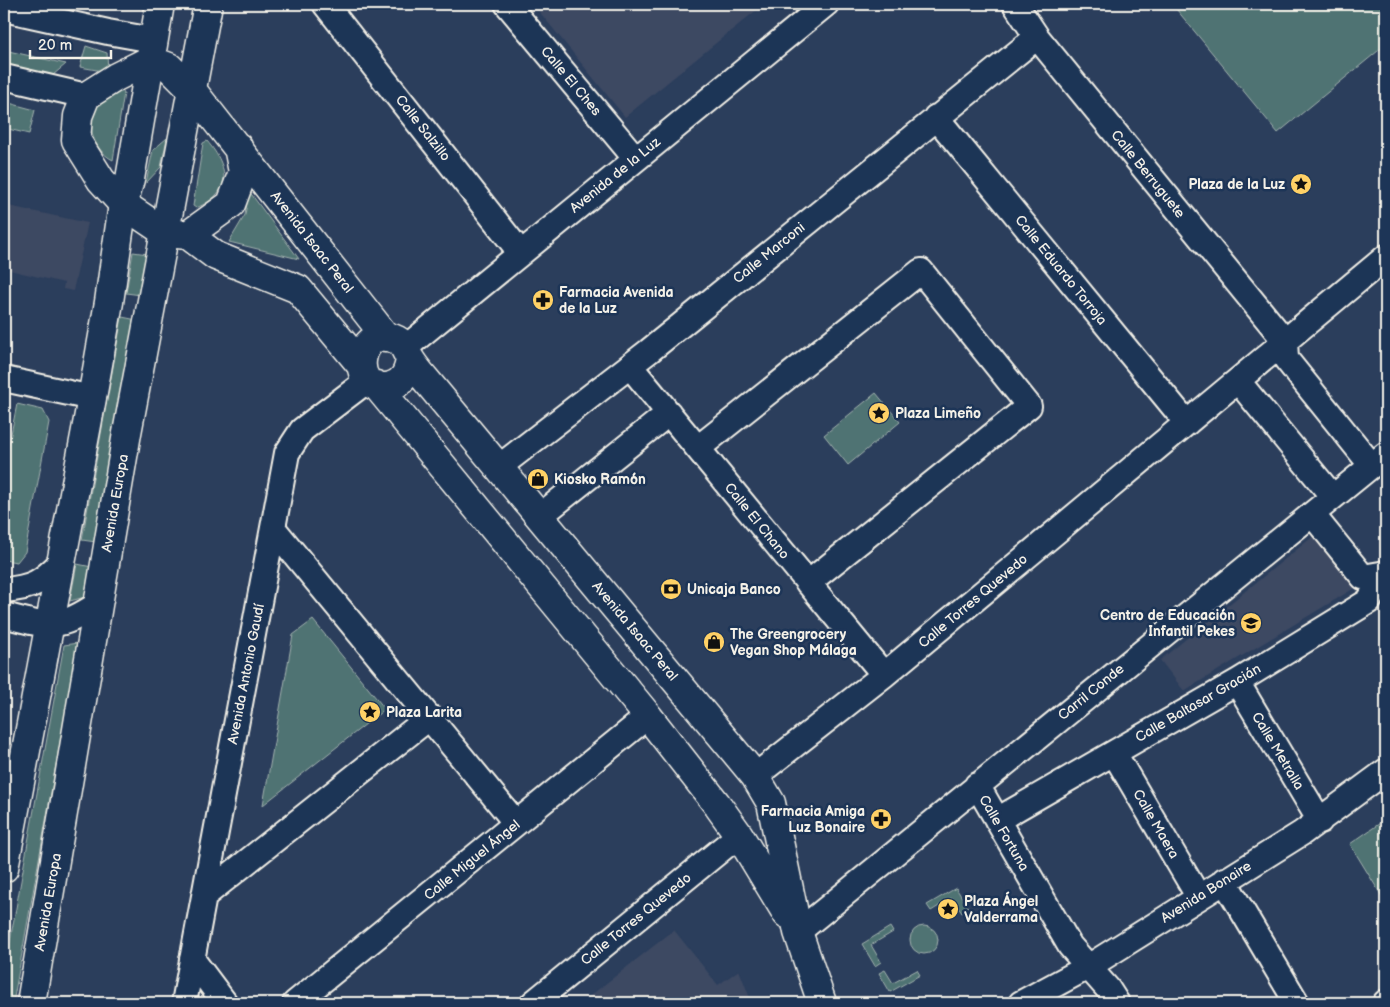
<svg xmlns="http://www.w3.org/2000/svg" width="1390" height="1007" font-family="'Balsamiq Sans',sans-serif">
	<rect width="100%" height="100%" fill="#2b3e5c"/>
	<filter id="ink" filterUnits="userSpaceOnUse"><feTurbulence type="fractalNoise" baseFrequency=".02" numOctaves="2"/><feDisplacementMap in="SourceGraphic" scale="10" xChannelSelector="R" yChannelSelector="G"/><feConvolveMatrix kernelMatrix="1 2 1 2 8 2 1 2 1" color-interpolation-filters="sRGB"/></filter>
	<g filter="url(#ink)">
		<path fill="#3c4862" d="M533,4H764L625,117Z
			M4,205L88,223L73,291L63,289L64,283L5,269L4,275Z
			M1316,534L1358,586L1184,691L1160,660Z
			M674,930L718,985L739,970L752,1003H581Z"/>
		<path fill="#507373" stroke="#a2b2ae" d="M1172,4H1381L1384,46L1278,133Z
			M86,46L107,53L108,72L80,67Z
			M4,50L66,64L53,75L4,64Z
			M119,91L124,93L113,160C92,150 82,118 101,100C105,96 113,93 119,91Z
			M9,103L35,110L29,134L4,128V110Z
			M167,138L161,167L146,183L153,150Z
			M207,141C230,168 232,193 196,208L193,206L203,143Z
			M249,191L299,259L229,242L245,215Z
			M133,252L148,254L141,295L126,293Z
			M122,317L137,320L96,542L82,540Z
			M876,393L900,422L848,465L824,435Z
			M17,404L43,410L49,422L25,552L17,562L4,560V469Z
			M77,564L92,567L85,597L70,601Z
			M313,620L385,709L263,805L293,635Z
			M78,643L13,1003H4V974L64,645Z
			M1386,819V903L1350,844Z
			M956,888L969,909L962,913L952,898L931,911L927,905Z
			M910 940a14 14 0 1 1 28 0a14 14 0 1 1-28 0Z
			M890,927L893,932L871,945L881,962L875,966L862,944Z
			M885,970L893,983L917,970L920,975L890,992L879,973Z"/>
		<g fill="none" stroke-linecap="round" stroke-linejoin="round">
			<g stroke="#f4f1e8" stroke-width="28">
				<path id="minor" d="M325,4L520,252
					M507,4L636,159
					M1015,4L1037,37L1285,341L1286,359L1372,466
					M4,9L108,32L153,40
					M4,77L86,96
					M936,117L1187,423
					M405,348L826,4
					M630,366L884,675
					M4,379L92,398
					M1238,381L1333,497
					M698,448L921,271L1029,406L808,583
					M499,467L649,351L1037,37
					M1312,514L1363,577L1386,573
					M540,516L669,413
					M273,528L516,823
					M4,590C32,588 42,582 61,562
					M4,615C49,627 57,631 98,604
					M1237,682L1320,821
					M1114,753L1198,896
					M755,776L884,675L1386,257
					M977,785L1070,946L1108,989L1117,1003
					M997,820L1237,682L1369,601L1384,573
					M1224,880L1297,1003
					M205,895L430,717
					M798,932L1386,454
					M192,959L225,1003
					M184,1003L287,453L302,430L368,380
					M295,1003L648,716
					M533,1003L739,835
					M1021,1003L1088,967L1302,833L1386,771
					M1385,1003L1386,1002"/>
			</g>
			<g stroke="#f4f1e8" stroke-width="31">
				<path id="tertiary" d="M238,147L243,172L231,204L188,235L166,233L123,204L101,180L76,140L78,116L86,96L116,77L150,60L169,67L192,90L386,337
					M188,235L216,256L298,289L361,365
					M410,360C408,372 404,382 391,386C346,397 357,319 397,340C406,345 406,354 412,362C416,368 421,374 426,380L755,776L771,803L798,932L822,1003
					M376,385L648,716L716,803L739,835L787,914"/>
			</g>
			<g stroke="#f4f1e8" stroke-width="31">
				<path id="secondary" d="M4,868L92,398L109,302L123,204L130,179L160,4
					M31,1003L127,433L208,4"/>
			</g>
			<use href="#minor" stroke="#1d3557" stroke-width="24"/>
			<use href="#tertiary" stroke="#1d3557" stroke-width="28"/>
			<use href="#secondary" stroke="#1d3557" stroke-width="28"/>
		</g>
	</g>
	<defs>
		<g id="sight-disc" transform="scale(1.125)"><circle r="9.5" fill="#ffd166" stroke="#1d3557"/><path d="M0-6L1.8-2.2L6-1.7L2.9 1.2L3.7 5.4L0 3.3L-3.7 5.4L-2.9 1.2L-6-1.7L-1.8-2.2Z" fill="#111"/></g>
		<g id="pharmacy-disc" transform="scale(1.125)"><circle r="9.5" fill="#ffd166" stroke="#1d3557"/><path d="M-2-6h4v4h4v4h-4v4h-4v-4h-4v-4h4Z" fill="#111"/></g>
		<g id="shop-disc" transform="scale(1.125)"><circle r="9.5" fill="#ffd166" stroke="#1d3557"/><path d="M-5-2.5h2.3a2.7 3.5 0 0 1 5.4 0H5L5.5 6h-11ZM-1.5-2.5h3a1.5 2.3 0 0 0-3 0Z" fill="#111"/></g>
		<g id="bank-disc" transform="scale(1.125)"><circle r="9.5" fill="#ffd166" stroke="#1d3557"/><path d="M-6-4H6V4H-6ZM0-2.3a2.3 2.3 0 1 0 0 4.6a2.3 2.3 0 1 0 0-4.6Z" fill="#111"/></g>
		<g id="school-disc" transform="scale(1.125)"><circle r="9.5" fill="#ffd166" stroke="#1d3557"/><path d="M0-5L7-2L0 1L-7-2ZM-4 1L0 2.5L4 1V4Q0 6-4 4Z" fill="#111"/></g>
	</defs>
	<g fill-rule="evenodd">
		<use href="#sight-disc" x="1301" y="184"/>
		<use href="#pharmacy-disc" x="543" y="300"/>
		<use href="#sight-disc" x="879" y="413"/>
		<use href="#shop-disc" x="538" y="479"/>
		<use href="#bank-disc" x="671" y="589"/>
		<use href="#school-disc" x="1251" y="623"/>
		<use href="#shop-disc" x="714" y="642"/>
		<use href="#sight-disc" x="370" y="712"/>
		<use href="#pharmacy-disc" x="881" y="819"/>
		<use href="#sight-disc" x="948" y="909"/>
	</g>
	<g text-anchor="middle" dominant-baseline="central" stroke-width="5" stroke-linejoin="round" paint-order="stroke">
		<g font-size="14" fill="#f4f1e8" stroke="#1d3557">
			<text transform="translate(571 81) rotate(50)">Calle El Ches</text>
			<text transform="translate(423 128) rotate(52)">Calle Salzillo</text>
			<text transform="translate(1148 174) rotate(51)">Calle Berruguete</text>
			<text transform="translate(615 175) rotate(-39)">Avenida de la Luz</text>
			<text transform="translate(312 242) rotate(52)">Avenida Isaac Peral</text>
			<text transform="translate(769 253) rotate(-39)">Calle Marconi</text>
			<text transform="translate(1061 270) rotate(51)">Calle Eduardo Torroja</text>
			<text transform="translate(115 503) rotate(-80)">Avenida Europa</text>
			<text transform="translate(757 521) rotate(51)">Calle El Chano</text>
			<text transform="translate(973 601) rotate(-40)">Calle Torres Quevedo</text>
			<text transform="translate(635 631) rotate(50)">Avenida Isaac Peral</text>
			<text transform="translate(246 674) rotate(-79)">Avenida Antonio Gaudí</text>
			<text transform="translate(1091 692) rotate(-39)">Carril Conde</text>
			<text transform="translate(1198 703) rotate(-30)">Calle Baltasar Gracián</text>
			<text transform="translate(1278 751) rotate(59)">Calle Metralla</text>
			<text transform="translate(1156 824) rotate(60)">Calle Maera</text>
			<text transform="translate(1004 833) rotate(60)">Calle Fortuna</text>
			<text transform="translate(472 860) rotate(-39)">Calle Miguel Ángel</text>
			<text transform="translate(1206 892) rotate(-32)">Avenida Bonaire</text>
			<text transform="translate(48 902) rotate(-80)">Avenida Europa</text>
			<text transform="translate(636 919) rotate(-39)">Calle Torres Quevedo</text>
		</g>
		<g font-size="14" font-weight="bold" fill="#f4f1e8" stroke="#1d3557" text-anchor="start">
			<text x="1285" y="184" text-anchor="end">Plaza de la Luz</text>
			<text x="559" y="292">Farmacia Avenida<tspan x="559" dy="16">de la Luz</tspan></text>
			<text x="895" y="413">Plaza Limeño</text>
			<text x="554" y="479">Kiosko Ramón</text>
			<text x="687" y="589">Unicaja Banco</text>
			<text x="1235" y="615" text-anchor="end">Centro de Educación<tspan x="1235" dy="16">Infantil Pekes</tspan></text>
			<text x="730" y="634">The Greengrocery<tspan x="730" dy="16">Vegan Shop Málaga</tspan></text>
			<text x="386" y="712">Plaza Larita</text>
			<text x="865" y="811" text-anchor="end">Farmacia Amiga<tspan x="865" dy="16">Luz Bonaire</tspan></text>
			<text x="964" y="901">Plaza Ángel<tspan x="964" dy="16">Valderrama</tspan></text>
		</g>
	</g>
	<rect width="1390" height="1007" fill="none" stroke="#1d3557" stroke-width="20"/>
	<rect x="10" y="10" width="1370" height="987" fill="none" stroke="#f4f1e8" stroke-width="2" filter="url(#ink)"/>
	<path d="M30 50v8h81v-8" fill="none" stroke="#f4f1e8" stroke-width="2.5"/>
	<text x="38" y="50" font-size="15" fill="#f4f1e8" stroke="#1d3557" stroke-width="4" paint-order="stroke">20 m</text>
</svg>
